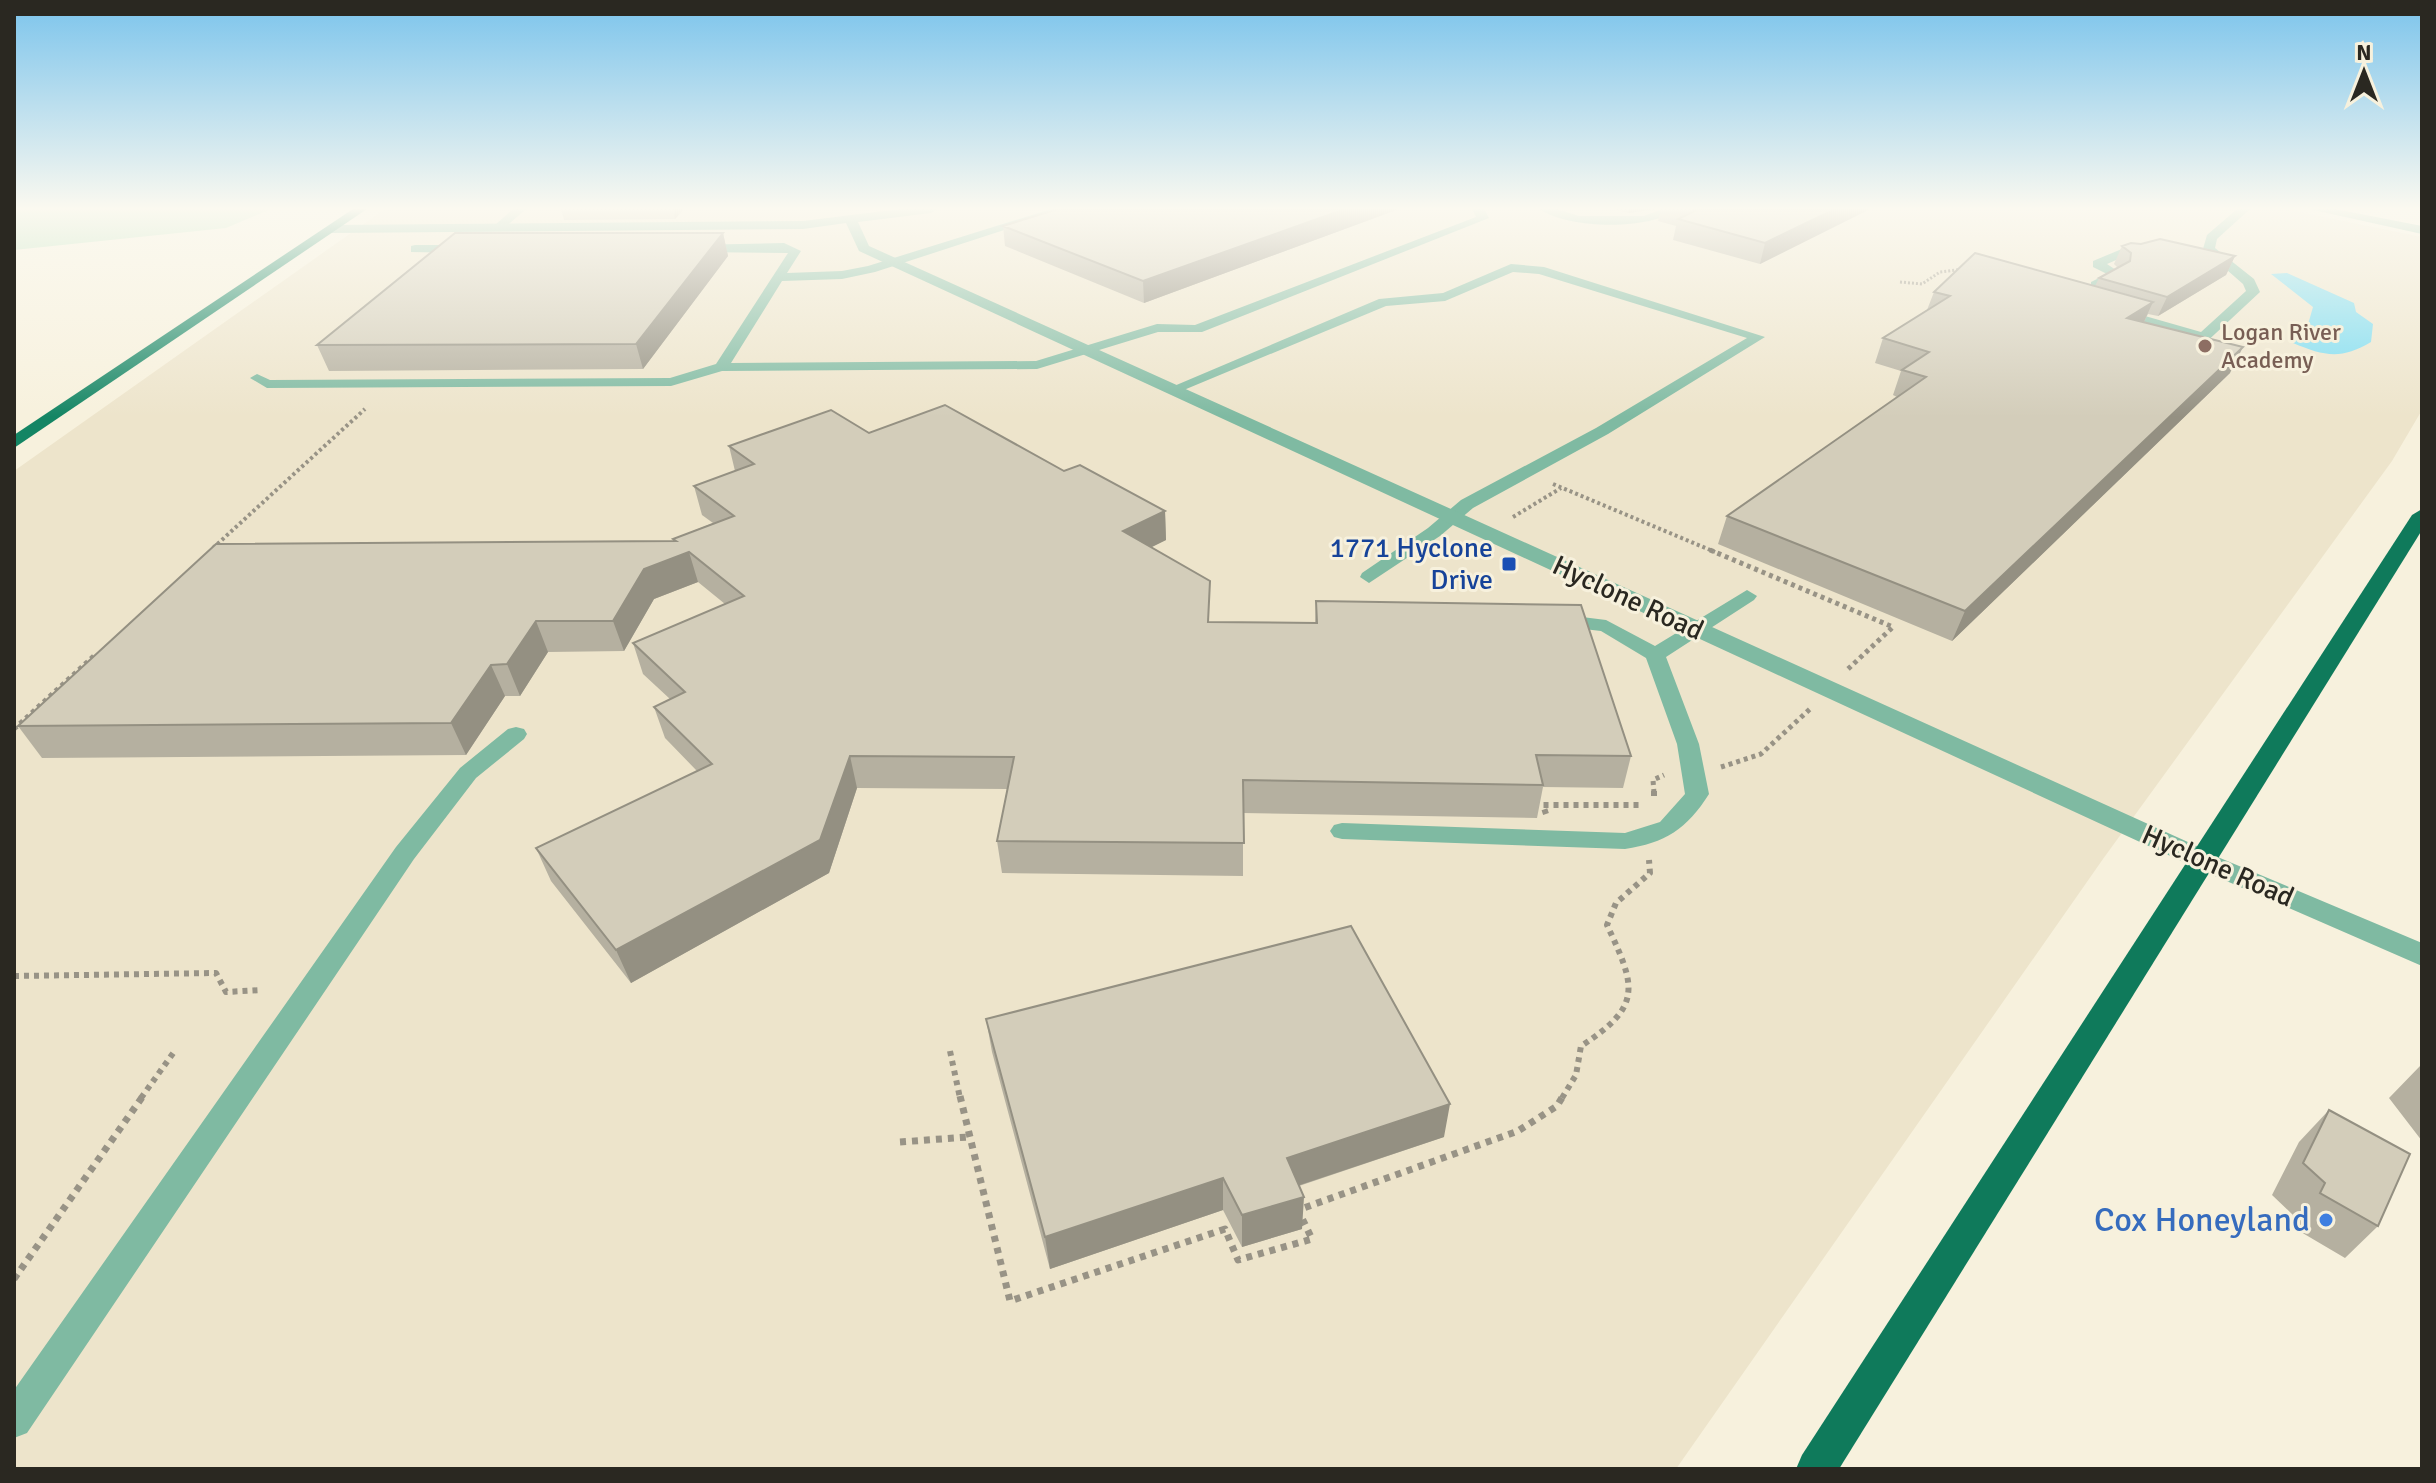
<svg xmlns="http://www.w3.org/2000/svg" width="2436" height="1483" font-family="Signika,sans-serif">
	<rect width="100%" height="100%" fill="#f7f1dd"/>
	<path fill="#ede4cb" d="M385,209H2285L2422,237V410L2392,461L2103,859L1676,1469H14V471Z"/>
	<path fill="#afdfb9" d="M14,209H271L226,228L14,250Z"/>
	<path fill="#77dbf2" d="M2287,273L2354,303L2356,312L2373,324L2371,342C2341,360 2324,356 2293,343L2309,321L2313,307L2271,274Z"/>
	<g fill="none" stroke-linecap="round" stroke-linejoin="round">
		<path stroke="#989386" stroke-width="3" stroke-dasharray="2 2" stroke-linecap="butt" d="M1900,282L1922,284L1940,272L1963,269"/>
		<path stroke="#989386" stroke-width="4" stroke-dasharray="3 3" stroke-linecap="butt" d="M1553,484L1715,552
			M1513,517L1561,488
			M213,548L365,409"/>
		<path stroke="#989386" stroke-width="5" stroke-dasharray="4 4" stroke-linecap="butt" d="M1710,550L1893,627L1848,669
			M14,729L96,654
			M1721,767L1761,754L1810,709
			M1654,793L1653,780L1664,775"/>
		<path stroke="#989386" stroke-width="6" stroke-dasharray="5 5" stroke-linecap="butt" d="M1654,791V798
			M1546,814L1543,805H1643
			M14,976L216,973L226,992L262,990
			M950,1051L960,1098
			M141,1098L174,1052
			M1562,1098L1576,1075L1581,1046C1643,1006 1636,987 1607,925L1616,903L1650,873L1649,860"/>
		<path stroke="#989386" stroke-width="7" stroke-dasharray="6 6" stroke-linecap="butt" d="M960,1096L1010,1301L1225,1229L1238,1260L1312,1239L1298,1210L1518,1131L1557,1106L1563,1096
			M900,1142L968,1137
			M14,1279L143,1096"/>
		<path fill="#7fbaa2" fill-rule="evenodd" d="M513,209H526L502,230H494V226Z
			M1051,209H1069L875,272L842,279L782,281L731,363L1036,361L1157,324L1195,325L1476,217L1472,209H1484L1489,218L1202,332H1158L1037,369L722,371L671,386L267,388L250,378L257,374L270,380L670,378L716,364L788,253L696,252L692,251V245L784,243L801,251L787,273L842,271L868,266Z
			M1539,209H1557L1579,216H1644L1662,209H1678C1649,231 1569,229 1539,209Z
			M2237,209H2250L2217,239L2215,248L2254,279L2260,292L2201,347H2191L2189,344L2194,338L2112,315L2110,312L2117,308L2201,332L2246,291L2243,284L2203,249L2207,235Z
			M415,245H466L472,249L466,253L411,252V246Z
			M2129,246L2152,252L2146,256L2130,254L2107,264L2122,274L2101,288H2091V282L2107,274L2093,267V261Z
			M1511,264L1544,267L1765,337L1608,434L1473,508L1440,536L1369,583L1360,577L1362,573L1428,528L1461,500L1596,428L1747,338L1539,274L1513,272L1445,301L1386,306L1179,392L1174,393L1167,389L1379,299L1443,293Z
			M1747,590L1757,596L1754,600L1666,657L1699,744L1709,794C1687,829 1665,843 1625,849L1342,839L1334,837L1330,831L1334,825L1342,823L1625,833L1660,822L1685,794L1677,744L1646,658L1601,631L1558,626L1548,620L1558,614L1606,620L1655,646Z
			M516,727L524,729L527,734L524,739L476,778L414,859L27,1433L14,1438V1390L396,847L460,768L508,729Z"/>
		<path fill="#7fbaa2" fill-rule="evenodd" d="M900,209H937L931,213L858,222L869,246L2210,852L2214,859L2210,866L2201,868L2192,866L859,251L846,223L803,229L332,233L326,229L332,225L803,221Z"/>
		<path fill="#7fbaa2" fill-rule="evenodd" d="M2309,209H2335L2422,226V234Z
			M2201,850L2422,943V966L2192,866L2188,859L2192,852Z"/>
		<path fill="#148564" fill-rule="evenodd" d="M353,209H367L14,448V435Z"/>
		<path fill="#0f7a5b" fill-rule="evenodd" d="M2422,509V530L1839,1469H1796L1802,1455L2412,515Z"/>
	</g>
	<path fill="#b5b0a0" d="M561,209H684L675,219L564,220Z
		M1399,209L1144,303L1005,246L1003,226Z
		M1614,209H1656L1628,213Z
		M1661,209H1870L1760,264L1673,240L1676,226L1658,221Z
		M723,233L728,256L643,369L329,371L317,345Z
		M2122,246L2235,256L2226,275L2158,316L2148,314L2144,322L2230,373L1952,641L1718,544L1727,516L1897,397L1893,395L1901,371L1875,363L1883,338L1927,310L1934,292L2095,286L2099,278L2118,268L2114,264Z
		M869,433L1064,471L1165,511L1166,540L1152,547L1209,622L1315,623L1316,601L1631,756L1623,788L1543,787L1537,818L1243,813V876L1002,873L997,841L1007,789L857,788L829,873L631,983L551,881L536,848L697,771L665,738L654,707L670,699L643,674L633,643L725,604L698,582L654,599L624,651L548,652L520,696H505L466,755L42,758L18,726L674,541L673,539L713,523L702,515L694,486L735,471L729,446Z
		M986,1019L1444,1137L1299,1186L1302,1229L1242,1247L1223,1210L1050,1269L992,1052Z
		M2421,1065H2422V1141L2389,1098Z
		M2329,1110L2378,1226L2345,1258L2289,1225L2293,1215L2272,1195L2299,1142Z"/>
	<path fill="#949082" d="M673,209H684L675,219Z
		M1345,209H1399L1144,303L1143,281Z
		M1629,209H1656L1628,213Z
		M1835,209H1870L1760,264L1765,243Z
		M723,233L728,256L643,369L636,344Z
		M2235,256L2226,275L2158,316L2167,297Z
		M2153,302L2142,326L2127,318Z
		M2243,347L2230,373L1952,641L1965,611Z
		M1165,511L1166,540L1125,560L1123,531Z
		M689,552L698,582L654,599L624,651L613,621L644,569Z
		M536,621L548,652L520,696L507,664Z
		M491,665L505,696L466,755L451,723Z
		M850,756L857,788L829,873L631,983L616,950Z
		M1450,1104L1444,1137L1285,1190L1287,1158Z
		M1223,1178V1210L1050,1269L1045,1237Z
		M1304,1197L1302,1229L1242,1247V1215Z"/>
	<path fill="#d3cdba" stroke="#949082" stroke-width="2" d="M1058,209H1345L1143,281L1003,226Z
		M1692,209H1835L1765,243L1678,219L1697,210Z
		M455,233H723L636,344L317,345Z
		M2160,239L2235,256L2167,297L2099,278L2130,261L2131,253L2122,246L2131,243L2141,244Z
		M1975,253L2153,302L2127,318L2243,347L1965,611L1727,516L1926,377L1902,370L1929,352L1883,338L1950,296L1934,292Z
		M945,405L1064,471L1080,465L1165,511L1123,531L1210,581L1208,622L1317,623L1316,601L1581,605L1631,756L1536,755L1543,785L1243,780L1244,843L997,841L1014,757L850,756L820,840L616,950L536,848L712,764L654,707L685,692L633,643L744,596L689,552L644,569L613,621H536L507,664L491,665L451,723L18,726L216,544L676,541L673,539L734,516L694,486L754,464L729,446L831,410L869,433Z
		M1351,926L1450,1104L1287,1158L1304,1197L1242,1215L1223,1178L1045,1237L986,1019Z
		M2329,1110L2410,1154L2378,1226L2320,1193L2325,1183L2303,1163Z"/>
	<linearGradient id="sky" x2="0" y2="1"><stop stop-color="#7bc4ec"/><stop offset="0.5" stop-color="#fbf9f0"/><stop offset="1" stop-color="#fbf9f0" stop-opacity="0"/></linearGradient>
	<rect width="2436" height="417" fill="url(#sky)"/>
	<circle fill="#8d6e63" stroke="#f7f1dd" stroke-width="3" cx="2205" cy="346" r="8"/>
	<rect fill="#1a4fb4" stroke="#f7f1dd" stroke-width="3" x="1501" y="556" width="16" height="16" rx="4"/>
	<circle fill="#3f7fe0" stroke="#f7f1dd" stroke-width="3" cx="2326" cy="1220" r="8"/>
	<g text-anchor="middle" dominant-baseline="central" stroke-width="6" stroke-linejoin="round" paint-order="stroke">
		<g font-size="24" fill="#785e54" stroke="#f7f1dd" text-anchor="start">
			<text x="2221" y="332">Logan River<tspan x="2221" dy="28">Academy</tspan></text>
		</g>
		<g font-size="28" fill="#164399" stroke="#f7f1dd" text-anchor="end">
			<text x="1493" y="548">1771 Hyclone<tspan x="1493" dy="32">Drive</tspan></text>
		</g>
		<g font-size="28" fill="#2a2821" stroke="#f7f1dd">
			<text transform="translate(1628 598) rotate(25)">Hyclone Road</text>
			<text transform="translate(2218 866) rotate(24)">Hyclone Road</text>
		</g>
		<g font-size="34" fill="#366cbe" stroke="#f7f1dd" text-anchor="end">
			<text x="2310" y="1220">Cox Honeyland</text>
		</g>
	</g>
	<rect width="2436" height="1483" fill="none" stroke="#2a2821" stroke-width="32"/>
	<g transform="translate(2364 72)" stroke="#f7f1dd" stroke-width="6" paint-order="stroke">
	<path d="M0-6L14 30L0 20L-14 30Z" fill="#2a2821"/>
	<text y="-12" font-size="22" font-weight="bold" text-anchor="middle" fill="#2a2821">N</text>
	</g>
</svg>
